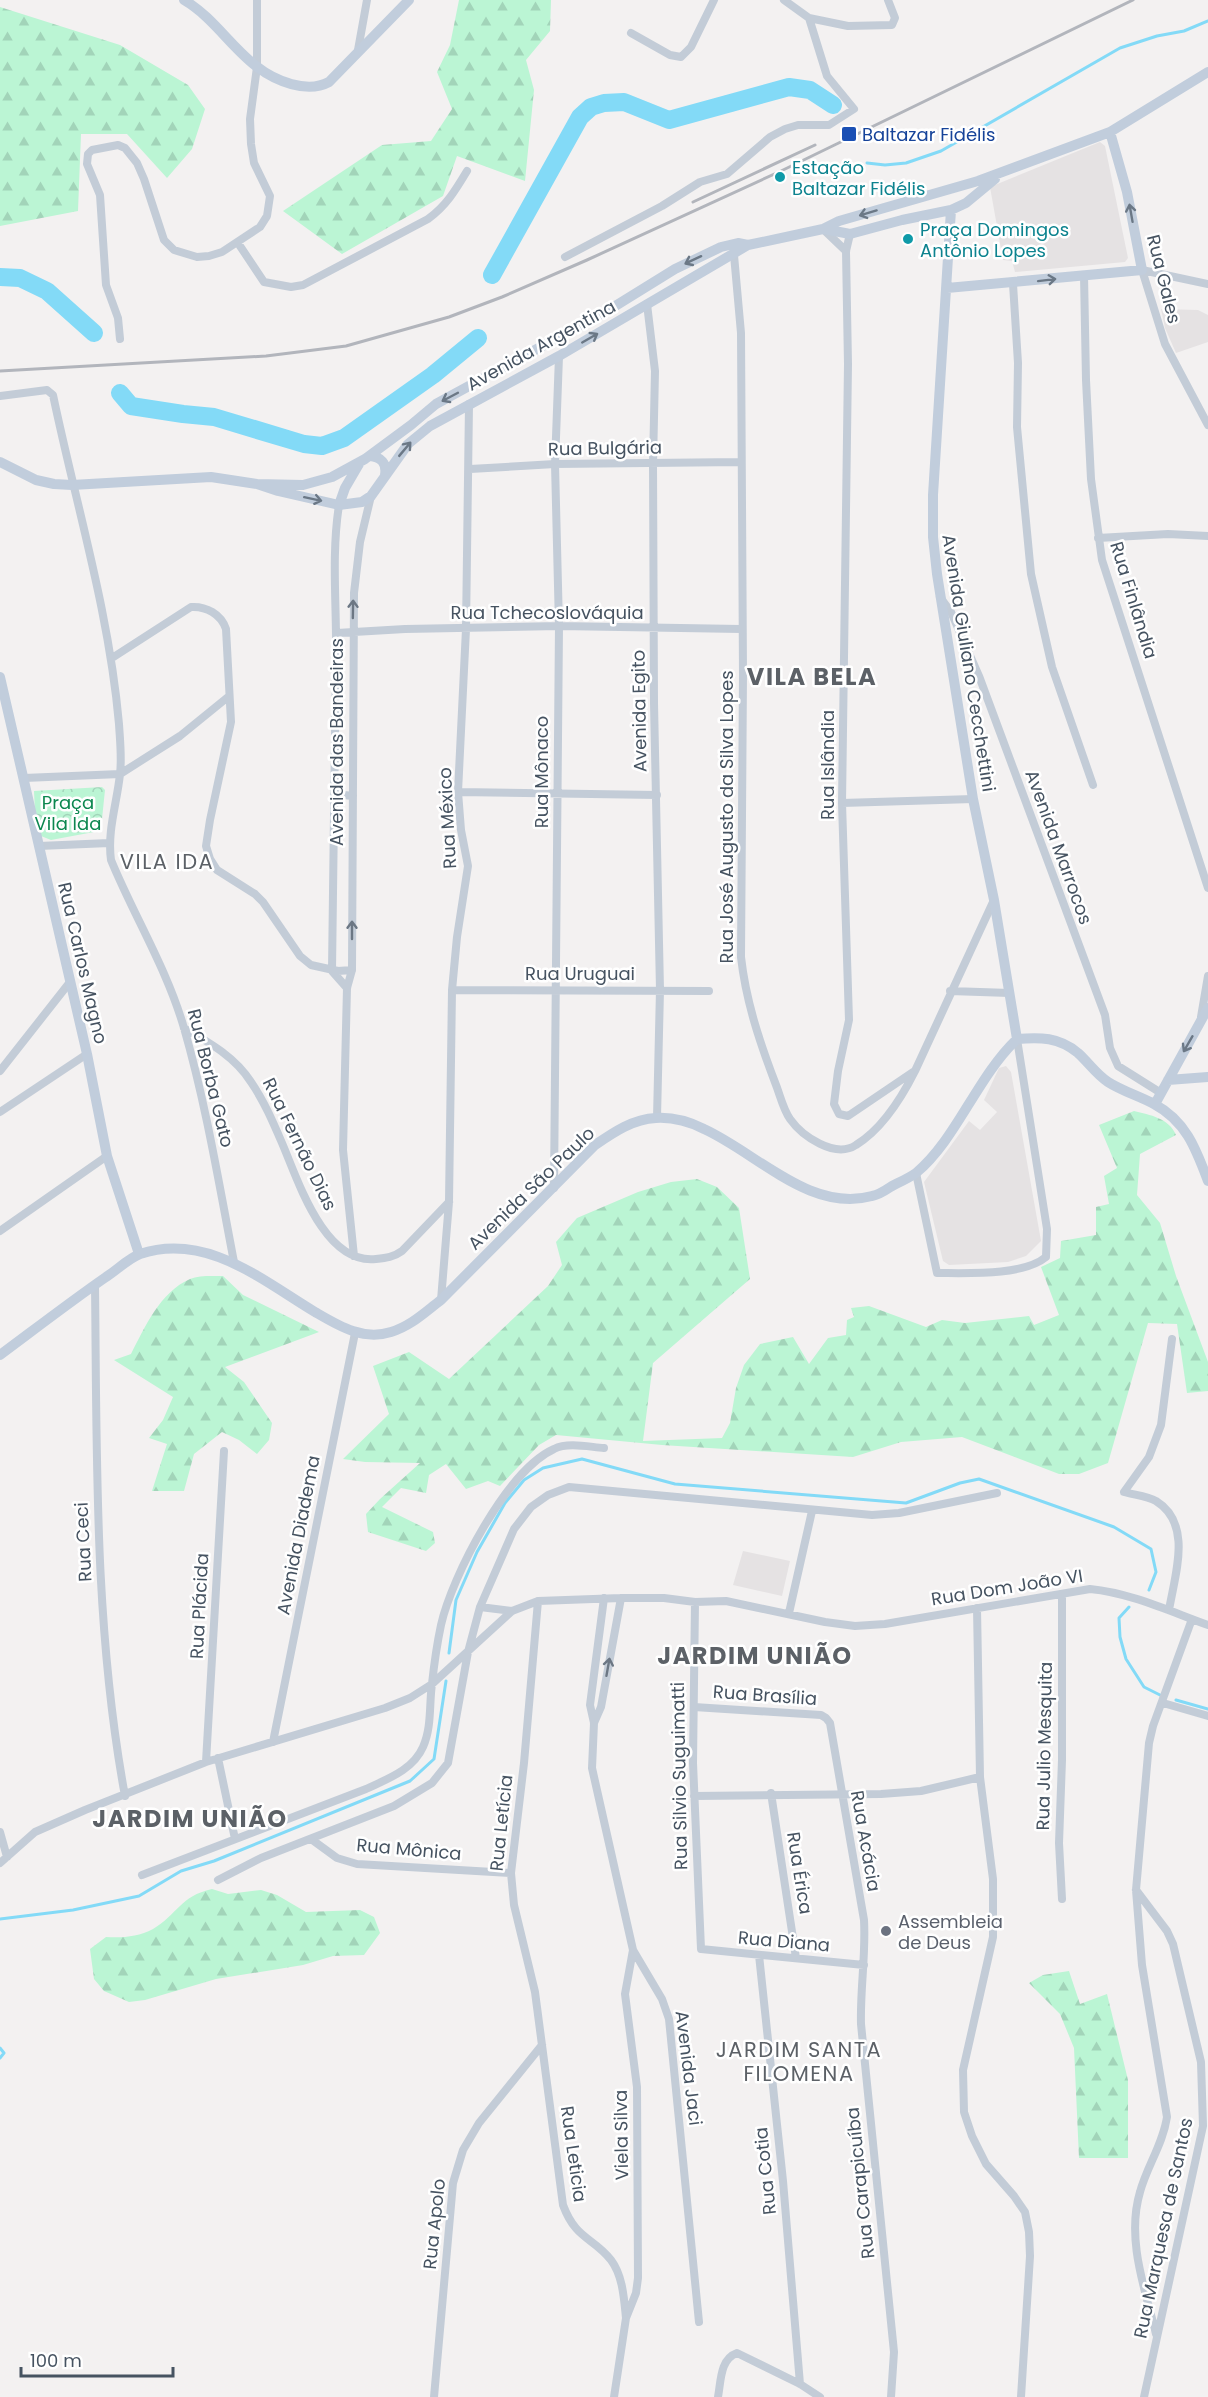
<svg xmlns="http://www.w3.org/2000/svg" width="1208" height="2397" font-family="Poppins,sans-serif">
	<defs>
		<pattern id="forest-firs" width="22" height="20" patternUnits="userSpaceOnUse" patternTransform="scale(1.5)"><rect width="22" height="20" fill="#bbf5d4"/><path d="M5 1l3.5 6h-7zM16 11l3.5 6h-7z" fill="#a2d4b9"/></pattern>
		<pattern id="park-crowns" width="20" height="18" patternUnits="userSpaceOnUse" patternTransform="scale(1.5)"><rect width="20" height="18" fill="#bbf5d4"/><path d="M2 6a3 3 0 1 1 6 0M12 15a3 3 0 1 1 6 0" fill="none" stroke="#a2d4b9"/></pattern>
	</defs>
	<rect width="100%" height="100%" fill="#f3f1f1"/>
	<path fill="#e5e2e3" d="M1100,142L1105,146L1128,258L1125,262L1015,272L1012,261L1003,260L990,187Z
		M1161,309L1198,310L1208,315V342L1176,353L1165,328Z
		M1006,1066L1011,1072L1041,1241L1026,1256L1008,1262L949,1265L943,1261L924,1182L969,1121L980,1130L997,1112L984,1100L999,1068Z
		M743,1551L790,1561L782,1596L733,1585Z"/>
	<path fill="url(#forest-firs)" d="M459,0H551L550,31L526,60L534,90L525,181L457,156L443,196L342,254L283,211L382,145L431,141L452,109L437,72L450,45Z
		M0,7L120,45L188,85L205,109L192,149L167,178L127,134H81L78,211L0,226Z
		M1134,1111C1150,1115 1169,1118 1176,1135L1140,1154L1137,1195L1160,1223L1176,1276L1208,1362V1391L1187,1393L1177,1324L1148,1323L1108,1463L1079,1474H1059L962,1437L901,1442L853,1457L662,1445L556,1435L539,1445L500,1486L488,1481L466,1489L446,1464L429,1475L426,1493L401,1488L382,1507L433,1532L435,1543L426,1551L368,1532L366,1514L380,1499L420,1463L365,1462L343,1459L389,1414L373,1366L409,1352L449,1379L548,1286L562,1265L556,1242L577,1218L638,1192L671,1182L697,1179L717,1187L739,1208L750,1279L653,1363L643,1441L722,1438L730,1423L736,1388L744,1365L760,1344L793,1337L809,1364L828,1338L846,1335L847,1320L854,1317L851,1308L869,1306L926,1327L942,1320L965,1323L1029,1316L1034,1325L1059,1315L1041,1267L1060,1258L1061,1241L1096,1235V1207L1109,1204L1104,1176L1117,1168L1099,1125Z
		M223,1276L243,1295L319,1332L225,1367L244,1382L272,1423L269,1440L257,1454L239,1440L222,1432L194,1454L184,1491H152L167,1444L149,1438L163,1420L173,1397L114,1360L131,1354C145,1327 160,1292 190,1279C199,1275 213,1276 223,1276Z
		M212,1889L228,1894L261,1890L277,1895L306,1912L360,1910L374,1917L380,1933L364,1955L333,1956L303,1965L216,1979L145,2000L129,2002L104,1991L94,1979L90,1949L106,1937C122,1938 138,1937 153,1929C177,1915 180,1896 212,1889Z
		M1069,1971L1080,2004L1107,1994L1128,2080V2158H1079L1074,2048L1060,2014L1029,1983L1043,1975Z"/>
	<path fill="url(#park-crowns)" d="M102,787L105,790L102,819L94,832L51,840L41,836L35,813L34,791Z"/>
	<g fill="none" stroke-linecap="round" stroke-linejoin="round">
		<path stroke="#83daf7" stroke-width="3" d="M867,163L885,165L906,163L941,151L1120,48L1157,36L1184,31L1208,21
			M1129,1607L1119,1618L1120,1637L1126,1659L1144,1687L1160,1695
			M449,1653L456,1600L477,1552L505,1503L524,1480L543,1468L582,1459L675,1484L906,1503L960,1483L979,1479L1114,1527L1151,1549L1156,1572L1149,1590
			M1176,1700L1208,1709
			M0,1919L73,1910L139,1896L181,1871L214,1861L410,1781L434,1759L446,1681
			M0,2048L4,2053L0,2058"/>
		<path stroke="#83daf7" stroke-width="18" d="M492,275L580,117L591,107L604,103L624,102L669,120L789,87L810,90L833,105
			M0,277L20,278L47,291L94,333
			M120,393L131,406L183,414L214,417L304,444L322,446L344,438L433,375L478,338"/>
		<path stroke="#c3ccd7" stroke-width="8" d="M809,18L848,26L892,25L895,18L888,0
			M631,33L670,55L681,57L691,47L714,0
			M358,50L367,0
			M823,229L846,251
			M850,234L846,251L848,364L842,803L849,1020L838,1071L834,1104L839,1114L848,1116L913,1072
			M238,243L264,282L291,287L303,285L428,219C446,206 455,191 467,171
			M734,255L741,333L743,674L741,957C746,1002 760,1043 776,1085C780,1095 783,1109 790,1119C802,1136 835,1159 856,1145C882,1129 902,1097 915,1071L994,900
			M565,257L662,206L700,182L727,174L770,137L785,129L798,125H829L854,109L827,76L809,18L784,0
			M1084,275L1086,380L1091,479L1102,560L1208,888
			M1013,284L1018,363L1017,427L1031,574L1052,667L1093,785
			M1208,284L1142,270L1165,344L1208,425
			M647,304L655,371L653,464L654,703L660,990L657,1118
			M120,339L118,318L106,285L100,195L87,164L88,154L92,150L118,145L125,148L137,163L144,179L164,240L174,250L197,257L209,256L222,252L260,227L267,216L270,196L254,163L251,144L250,119L257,67V0
			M0,396L47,390L53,395C76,505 109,611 119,724C120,741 122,758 120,774C117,803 107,831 111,860C134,916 167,969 184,1028C206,1104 219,1184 234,1262
			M470,469L555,464L741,462
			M339,505C331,556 337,608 336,660C335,763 333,867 332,971L347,988
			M1098,538L1168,534L1208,536
			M940,597L951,612L979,676L1105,1015L1110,1048L1118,1066L1161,1093
			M337,633L405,629L559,626L741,629
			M112,658L191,607C206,606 221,614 226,629L231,722L210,820L206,846L210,859L217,870L255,894L263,902L300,956L311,965L338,971L352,970
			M24,778L120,774L180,736L228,697
			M458,792L657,795
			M335,794L353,796
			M842,803L973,799
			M39,846L109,843
			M452,990L709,991
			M950,991L1010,993
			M1201,1017L1208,976
			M184,1028C210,1043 235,1057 251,1082C264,1101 273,1122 282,1143C298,1180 324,1265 376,1259C386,1258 394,1257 402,1251L449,1202
			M0,1071L70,982
			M0,1112L87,1054
			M916,1173L937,1273C967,1273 1023,1276 1046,1257L1047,1229L1017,1039
			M554,1188L559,626L555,464L559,356
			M0,1231L107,1156
			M354,1256L343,1150L347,988L352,970L354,593L360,542L371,496
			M95,1285C97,1455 94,1628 125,1796
			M441,1300L449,1202L452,990L457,937L468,866L461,830L458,792L466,629L469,404
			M1062,1594V1760L1059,1843L1062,1899
			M604,1598L590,1705L594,1723L592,1768L633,1950L662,1999L669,2019L699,2322
			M538,1601L524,1763L511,1873L514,1905L535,1992L563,2205C576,2240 593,2237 611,2260C623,2276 624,2299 626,2318
			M695,1602L693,1763L701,1949L864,1965
			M480,1607L512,1611
			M977,1608L980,1777L993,1879V1937L963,2070L964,2112L972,2136L986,2164L1014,2196L1025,2212L1029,2232L1030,2256L1021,2397
			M1169,1610C1175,1574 1193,1524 1156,1501C1147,1496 1134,1495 1124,1492L1149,1457L1161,1425L1172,1339
			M789,1613L812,1511
			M1163,1703L1208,1716
			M694,1707L821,1715L826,1718L830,1723L864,1920C866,1955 860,1989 861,2024L894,2352L891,2397
			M594,1723L601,1707L621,1598
			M273,1742L355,1333
			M218,1758L235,1839
			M206,1762L224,1451
			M771,1793L796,1958
			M694,1796L881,1794L921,1791L980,1777
			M0,1832L7,1857
			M311,1839L337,1858L357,1864L511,1873
			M0,1863L35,1832L85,1810L206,1762L385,1708L410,1698L432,1684L512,1611L538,1601L621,1598H664L695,1602L726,1601L825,1622L855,1626L885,1624L1090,1589C1131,1593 1169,1611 1208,1625
			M142,1875L366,1789C387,1779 413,1770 423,1747C432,1727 429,1704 432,1684C434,1665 437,1644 441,1625C452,1576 507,1470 554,1449C568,1442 589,1447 604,1448
			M218,1880L261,1858L394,1806L432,1783L448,1763L468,1652L480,1607L514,1529L531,1507L548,1495L569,1487L872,1515L899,1513L997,1493
			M1136,1890L1167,1931L1173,1944L1201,2062L1203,2126L1144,2397
			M759,1955L783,2181L800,2384
			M1156,2334C1145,2289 1126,2239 1140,2192C1147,2166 1163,2144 1167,2117L1142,1965L1136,1890L1149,1743L1153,1726L1192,1619
			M434,2397L453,2183L463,2150L479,2123L542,2045
			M614,2397L626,2318L636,2293L638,2278L637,2087L625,1994L633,1950
			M718,2397C721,2381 720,2359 737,2353L800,2384L820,2397"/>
		<path stroke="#c1cddc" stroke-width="10" d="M184,0C213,17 230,46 256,66C275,81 307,94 329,82L409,0
			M951,210L933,495V537L937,574L973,799L994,900L1017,1039
			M824,229L850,234L902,220L951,210L966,203L995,179
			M947,288L1142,270L1127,192L1110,132
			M370,456C381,457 387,463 385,475
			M0,462L36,480L54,484L72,485L211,477L257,484L303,485L332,477L365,459L411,425L436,404L612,308L675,269L721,247L738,243L748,245
			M257,484L278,491L339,505L362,502L371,496L408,444L430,426L559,356L748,245L823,229L839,221L978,181L1110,132L1208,72
			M339,505L345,488L359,464
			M0,677L87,1054L107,1156L139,1254
			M1168,1080L1208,1077
			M1155,1104L1208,1008
			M0,1355C35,1329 70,1302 106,1277C117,1270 129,1258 140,1254C206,1232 262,1280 315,1312C339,1326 363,1341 391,1332C411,1326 425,1312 441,1300L595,1145C614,1132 633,1119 656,1118C673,1117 690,1122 704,1129C757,1153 810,1213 872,1196C879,1195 886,1190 892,1186C900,1182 909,1178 916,1173C956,1140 977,1077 1017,1039C1040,1037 1059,1037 1078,1053C1089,1063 1096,1074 1108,1082C1122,1091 1139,1096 1154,1104C1186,1121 1196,1149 1208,1181"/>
		<path stroke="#b2b5bc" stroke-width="3" d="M693,202L815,145
			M0,371L266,356L346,346L449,317L502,297L587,260L781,171L1133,0"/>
	</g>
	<defs><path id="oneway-shaft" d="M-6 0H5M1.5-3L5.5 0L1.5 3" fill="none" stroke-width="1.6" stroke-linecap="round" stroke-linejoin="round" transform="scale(1.5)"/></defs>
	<g stroke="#6b7886">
		<use href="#oneway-shaft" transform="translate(868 213) rotate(163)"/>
		<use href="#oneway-shaft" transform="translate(1131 213) rotate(-100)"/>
		<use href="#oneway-shaft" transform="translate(693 260) rotate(155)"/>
		<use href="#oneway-shaft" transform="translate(1047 280) rotate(-7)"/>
		<use href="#oneway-shaft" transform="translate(590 338) rotate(-30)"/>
		<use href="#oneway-shaft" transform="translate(450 397) rotate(152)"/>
		<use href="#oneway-shaft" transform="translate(405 449) rotate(-50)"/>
		<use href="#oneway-shaft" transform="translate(313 499) rotate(12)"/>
		<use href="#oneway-shaft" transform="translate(1188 1044) rotate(120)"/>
	</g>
	<g stroke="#6c7784">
		<use href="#oneway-shaft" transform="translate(353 609) rotate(-89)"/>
		<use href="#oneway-shaft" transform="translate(352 930) rotate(-90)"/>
		<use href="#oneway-shaft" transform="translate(608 1667) rotate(-80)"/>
	</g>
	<rect fill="#1a4fb4" stroke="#fff" stroke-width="2" x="841" y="126" width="16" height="16" rx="3"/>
	<g fill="#0f9aa8" stroke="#fff" stroke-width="2">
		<circle cx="780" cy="177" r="6"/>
		<circle cx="908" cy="239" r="6"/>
	</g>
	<circle fill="#6b7280" stroke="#fff" stroke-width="2" cx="886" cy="1931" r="6"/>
	<g text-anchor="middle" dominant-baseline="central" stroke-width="5" stroke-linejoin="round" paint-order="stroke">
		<g font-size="18" fill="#164399" stroke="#fff" text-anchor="start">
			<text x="862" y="134">Baltazar Fidélis</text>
		</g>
		<g font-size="18" fill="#0d838f" stroke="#fff" text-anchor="start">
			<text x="792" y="167">Estação<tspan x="792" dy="21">Baltazar Fidélis</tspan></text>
			<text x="920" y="229">Praça Domingos<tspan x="920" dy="21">Antônio Lopes</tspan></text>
		</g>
		<g font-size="18" fill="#465361" stroke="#fff">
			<text transform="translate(1164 279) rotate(76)">Rua Gales</text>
			<text transform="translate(541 345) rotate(-29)">Avenida Argentina</text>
			<text transform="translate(605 448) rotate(-1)">Rua Bulgária</text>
			<text transform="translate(1134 600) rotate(73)">Rua Finlândia</text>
			<text x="547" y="612">Rua Tchecoslováquia</text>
			<text transform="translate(969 663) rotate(81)">Avenida Giuliano Cecchettini</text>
			<text transform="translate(639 711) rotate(-91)">Avenida Egito</text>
			<text transform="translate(336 742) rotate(-90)">Avenida das Bandeiras</text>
			<text transform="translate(827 765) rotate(-90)">Rua Islândia</text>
			<text transform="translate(541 772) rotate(-90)">Rua Mônaco</text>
			<text transform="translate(726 817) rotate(-90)">Rua José Augusto da Silva Lopes</text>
			<text transform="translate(447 818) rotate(-93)">Rua México</text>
			<text transform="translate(1059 847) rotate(70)">Avenida Marrocos</text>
			<text transform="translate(83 963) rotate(77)">Rua Carlos Magno</text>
			<text x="580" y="973">Rua Uruguai</text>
			<text transform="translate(211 1078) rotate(76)">Rua Borba Gato</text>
			<text transform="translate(300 1144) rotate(64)">Rua Fernão Dias</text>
			<text transform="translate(531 1188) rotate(-44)">Avenida São Paulo</text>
			<text transform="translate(298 1535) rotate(-79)">Avenida Diadema</text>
			<text transform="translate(83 1542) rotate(-93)">Rua Ceci</text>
			<text transform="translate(1007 1587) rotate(-9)">Rua Dom João VI</text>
			<text transform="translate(199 1606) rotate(-87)">Rua Plácida</text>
			<text transform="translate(765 1695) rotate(4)">Rua Brasília</text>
			<text transform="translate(1044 1746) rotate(-89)">Rua Julio Mesquita</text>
			<text transform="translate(679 1776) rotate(-91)">Rua Silvio Suguimatti</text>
			<text transform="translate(501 1823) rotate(-84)">Rua Letícia</text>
			<text transform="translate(866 1841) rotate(80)">Rua Acácia</text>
			<text transform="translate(409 1849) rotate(5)">Rua Mônica</text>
			<text transform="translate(800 1873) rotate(81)">Rua Érica</text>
			<text transform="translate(784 1941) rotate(5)">Rua Diana</text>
			<text transform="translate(689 2068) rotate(83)">Avenida Jaci</text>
			<text transform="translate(621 2135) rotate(-91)">Viela Silva</text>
			<text transform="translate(574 2154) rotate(82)">Rua Leticia</text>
			<text transform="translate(765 2171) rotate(-96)">Rua Cotia</text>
			<text transform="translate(860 2183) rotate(-96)">Rua Carapicuíba</text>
			<text transform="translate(434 2224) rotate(-84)">Rua Apolo</text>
			<text transform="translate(1163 2228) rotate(-78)">Rua Marquesa de Santos</text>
		</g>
		<g font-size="18" fill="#0c874f" stroke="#fff">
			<text x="68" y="802">Praça<tspan x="68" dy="21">Vila Ida</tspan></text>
		</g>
		<g font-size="18" fill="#5b616d" stroke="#fff" text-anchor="start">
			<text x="898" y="1921">Assembleia<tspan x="898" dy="21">de Deus</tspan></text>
		</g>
		<g font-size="21" letter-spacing="1.5" fill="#5c6167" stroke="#fff">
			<text x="167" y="861">VILA IDA</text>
			<text x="799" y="2049">JARDIM SANTA<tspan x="799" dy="24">FILOMENA</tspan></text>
		</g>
		<g font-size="24" font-weight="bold" letter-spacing="1.5" fill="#5c6167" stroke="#fff">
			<text x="812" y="676">VILA BELA</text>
			<text x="755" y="1655">JARDIM UNIÃO</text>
			<text x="190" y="1818">JARDIM UNIÃO</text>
		</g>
	</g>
	<path d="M21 2367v9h152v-9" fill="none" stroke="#465361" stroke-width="3"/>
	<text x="30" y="2367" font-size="18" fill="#465361" stroke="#ffffff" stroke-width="4.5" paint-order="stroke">100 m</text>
</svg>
